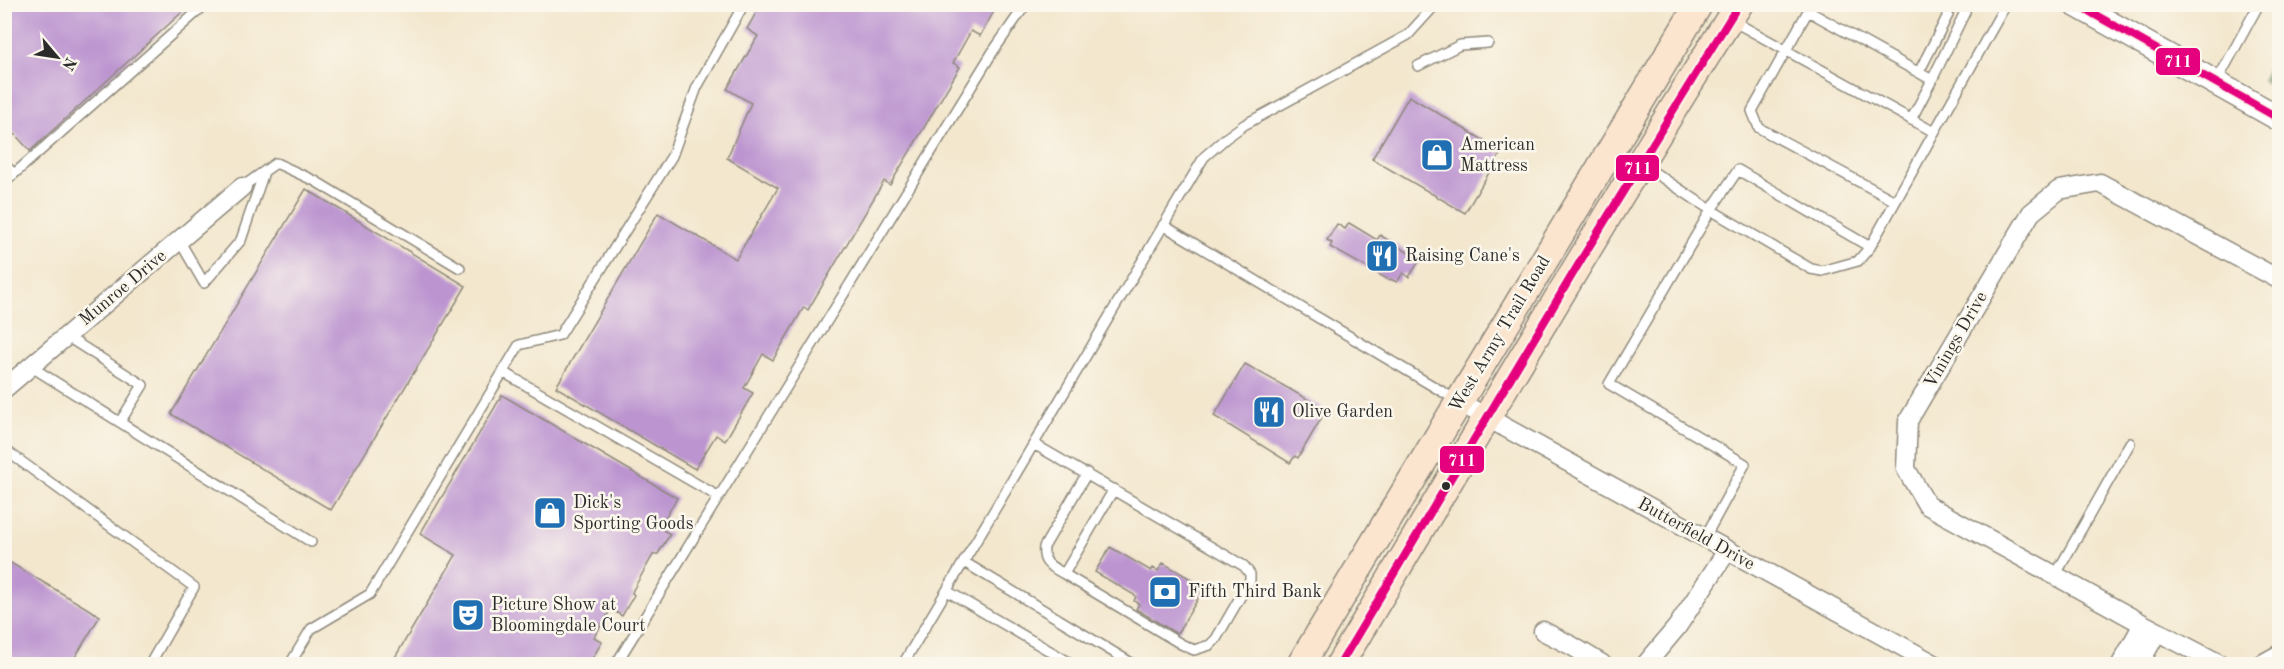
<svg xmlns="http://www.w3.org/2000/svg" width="2284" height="669" font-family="'Old Standard TT',serif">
	<rect width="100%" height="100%" fill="#fbf7ec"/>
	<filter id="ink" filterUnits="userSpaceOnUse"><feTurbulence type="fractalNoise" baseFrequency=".0167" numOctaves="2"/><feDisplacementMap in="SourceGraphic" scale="12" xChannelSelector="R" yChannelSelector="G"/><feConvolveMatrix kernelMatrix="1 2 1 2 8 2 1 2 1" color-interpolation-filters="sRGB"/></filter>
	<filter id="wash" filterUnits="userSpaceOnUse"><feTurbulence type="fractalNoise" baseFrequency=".008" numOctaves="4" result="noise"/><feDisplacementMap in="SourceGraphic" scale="24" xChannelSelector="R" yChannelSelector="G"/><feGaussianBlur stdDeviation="1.35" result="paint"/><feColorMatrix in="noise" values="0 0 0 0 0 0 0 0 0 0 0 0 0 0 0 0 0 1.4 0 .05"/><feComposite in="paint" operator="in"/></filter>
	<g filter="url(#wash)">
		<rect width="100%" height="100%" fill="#f3e7ce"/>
		<path fill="#7aaa64" stroke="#526a48" stroke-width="1.5" d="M2279,48V90L2262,80Z"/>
		<g id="blocks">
			<path fill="#bc94d0" d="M4,4H191L30,151L4,122Z
				M761,4H998L980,36L971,31L953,63L960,67L890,185L884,181L808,310L804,307L773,360L763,354L744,388L753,393L725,441L716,435L695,469L556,387L658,213L736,259L778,188L727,158L751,103L727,89L758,36L747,29Z
				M1409,96L1502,151L1465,213L1372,159Z
				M306,189L466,286L331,510L171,414Z
				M1349,223L1377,240L1380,235L1420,260L1409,277L1403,273L1397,282L1390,279L1389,280L1330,247L1332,243L1327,240L1337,224L1345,229Z
				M1245,364L1323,408L1319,415L1322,417L1298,458L1295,456L1290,463L1214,416Z
				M502,395L677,498L659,528L670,534L658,554L653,555L633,590L632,593L634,595L622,616L611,609L594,637L602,642L589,664H391L456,555L420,534Z
				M1110,547L1151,571L1153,568L1158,571L1163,563L1205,587L1177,634L1136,609L1139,604L1134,601L1136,596L1095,572Z
				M4,559L100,616L71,664H4Z"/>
		</g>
	</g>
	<g filter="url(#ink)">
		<use href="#blocks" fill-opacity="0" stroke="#8f897c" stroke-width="1.5"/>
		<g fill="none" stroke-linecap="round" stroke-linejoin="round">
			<g stroke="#8f897c" stroke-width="12">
				<path id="service" d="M1731,20L1934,132
					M1418,66L1460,45L1488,43
					M1919,72L1948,15V4
					M1932,80L1965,12L1962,4
					M2217,81L2259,4
					M4,164L14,174L206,4
					M1643,165L1711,210L1811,269L1822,271L1858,261L1870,247L2006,4
					M4,181L14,174
					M242,187L276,163L315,181L460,268
					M1895,201L1759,128L1752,111L1808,11L1932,80L1911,120
					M1163,225L1458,401
					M179,240L204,283L241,240L264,172
					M66,336L143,385L120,422
					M30,366L311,542
					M503,372L719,497
					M1034,444L1244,566L1250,574V580L1216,639L1210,645L1194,650L1181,644L1064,574
					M4,449L194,587L150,664
					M1087,473L1044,547C1042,564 1051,566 1064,574L1114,489
					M1704,539L1745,464L1609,384L1711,210L1738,170L1870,247
					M964,562L1133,664
					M2055,576L2130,443
					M947,591L1072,664
					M290,664L311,629L370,594L519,345L560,335L672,156L697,87L744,4
					M616,664L992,53L1026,4
					M903,664L1204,157L1226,138L1244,125L1408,35L1436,4"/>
			</g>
			<g stroke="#8f897c" stroke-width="21">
				<path id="minor" d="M4,389L242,187
					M1459,402L1934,664
					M1543,631L1572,646L1602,664
					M1646,664L1677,627L1727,551
					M2121,664L2143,624
					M2139,664L2157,632
					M2220,664L2143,624L1927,505L1906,469L1908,421L2031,213L2059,190L2100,183L2280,280
					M2262,664L2280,654"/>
			</g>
			<g stroke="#8f897c" stroke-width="27">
				<path id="tertiary" d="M2075,4L2280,119"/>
			</g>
			<g stroke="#8f897c" stroke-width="30">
				<path id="secondary" d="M1301,664L1699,4
					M1340,664C1472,444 1601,221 1739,4"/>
			</g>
			<use href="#service" stroke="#fff" stroke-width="9"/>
			<use href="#minor" stroke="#fff" stroke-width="18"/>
			<use href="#tertiary" stroke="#fff" stroke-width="24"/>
			<use href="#secondary" stroke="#fbe5cf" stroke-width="27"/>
			<g stroke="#fbf7ec" stroke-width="12">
				<path id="bus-1" d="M2076,4L2280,119
					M1340,664L1587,250L1739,4"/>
			</g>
			<use href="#bus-1" stroke="#e5007d" stroke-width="8"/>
		</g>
	</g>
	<defs>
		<g id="shop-square" transform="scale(1.725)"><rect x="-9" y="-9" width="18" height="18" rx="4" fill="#1f6fb2" stroke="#fbf7ec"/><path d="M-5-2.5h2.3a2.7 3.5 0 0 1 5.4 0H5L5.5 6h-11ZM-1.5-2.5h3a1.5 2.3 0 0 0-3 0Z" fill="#fff"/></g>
		<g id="restaurant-square" transform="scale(1.725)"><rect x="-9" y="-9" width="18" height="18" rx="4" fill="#1f6fb2" stroke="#fbf7ec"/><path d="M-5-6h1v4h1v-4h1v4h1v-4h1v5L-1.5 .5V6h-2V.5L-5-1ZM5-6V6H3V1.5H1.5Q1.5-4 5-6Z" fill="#fff"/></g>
		<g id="bank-square" transform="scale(1.725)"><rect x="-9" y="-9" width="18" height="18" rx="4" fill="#1f6fb2" stroke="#fbf7ec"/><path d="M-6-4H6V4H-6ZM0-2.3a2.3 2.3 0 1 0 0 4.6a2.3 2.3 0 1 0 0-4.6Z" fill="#fff"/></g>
		<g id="theatre-square" transform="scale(1.725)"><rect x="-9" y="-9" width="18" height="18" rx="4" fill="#1f6fb2" stroke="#fbf7ec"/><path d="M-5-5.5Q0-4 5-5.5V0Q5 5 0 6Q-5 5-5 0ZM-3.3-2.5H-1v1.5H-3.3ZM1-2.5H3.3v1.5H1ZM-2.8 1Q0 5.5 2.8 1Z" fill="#fff"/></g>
	</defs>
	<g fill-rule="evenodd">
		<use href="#shop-square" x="1437" y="155"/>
		<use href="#restaurant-square" x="1382" y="256"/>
		<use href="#restaurant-square" x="1269" y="412"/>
		<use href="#shop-square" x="550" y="513"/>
		<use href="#bank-square" x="1165" y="592"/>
		<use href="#theatre-square" x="468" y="615"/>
	</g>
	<circle fill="#2b2b2b" stroke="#fbf7ec" stroke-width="2" cx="1446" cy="486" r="5"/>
	<g text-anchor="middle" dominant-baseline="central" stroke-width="5" stroke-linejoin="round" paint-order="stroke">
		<g font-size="18" fill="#2b2b2b" stroke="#fbf7ec" text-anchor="start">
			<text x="1460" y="145">American<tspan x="1460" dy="21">Mattress</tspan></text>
			<text x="1405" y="256">Raising Cane's</text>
			<text x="1292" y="412">Olive Garden</text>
			<text x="573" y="503">Dick's<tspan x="573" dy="21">Sporting Goods</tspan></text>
			<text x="1188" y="592">Fifth Third Bank</text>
			<text x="491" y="605">Picture Show at<tspan x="491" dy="21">Bloomingdale Court</tspan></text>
		</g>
		<g font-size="18" fill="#2b2b2b" stroke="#fbf7ec">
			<text transform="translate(123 288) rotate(-40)">Munroe Drive</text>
			<text transform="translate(1500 334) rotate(-59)">West Army Trail Road</text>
			<text transform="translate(1956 340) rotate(-60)">Vinings Drive</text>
			<text transform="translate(1696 534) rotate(29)">Butterfield Drive</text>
		</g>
	</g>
	<g stroke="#fbf7ec" stroke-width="2">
		<rect x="2155" y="47" width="46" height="29" rx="6" fill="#e5007d"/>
		<rect x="1615" y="154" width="45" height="28" rx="6" fill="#e5007d"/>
		<rect x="1439" y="445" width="46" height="29" rx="6" fill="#e5007d"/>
	</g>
	<g font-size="16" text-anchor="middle" font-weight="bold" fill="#fff">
		<text x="2178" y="67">711</text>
		<text x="1638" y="174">711</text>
		<text x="1462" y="466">711</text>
	</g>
	<rect width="2284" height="669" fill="none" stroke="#fbf7ec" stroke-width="24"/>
	<g transform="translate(57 57) rotate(119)" stroke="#fbf7ec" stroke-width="4.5" paint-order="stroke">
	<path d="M0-4.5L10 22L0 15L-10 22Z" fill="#2b2b2b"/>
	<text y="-9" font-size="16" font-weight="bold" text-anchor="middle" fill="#2b2b2b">N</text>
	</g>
</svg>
